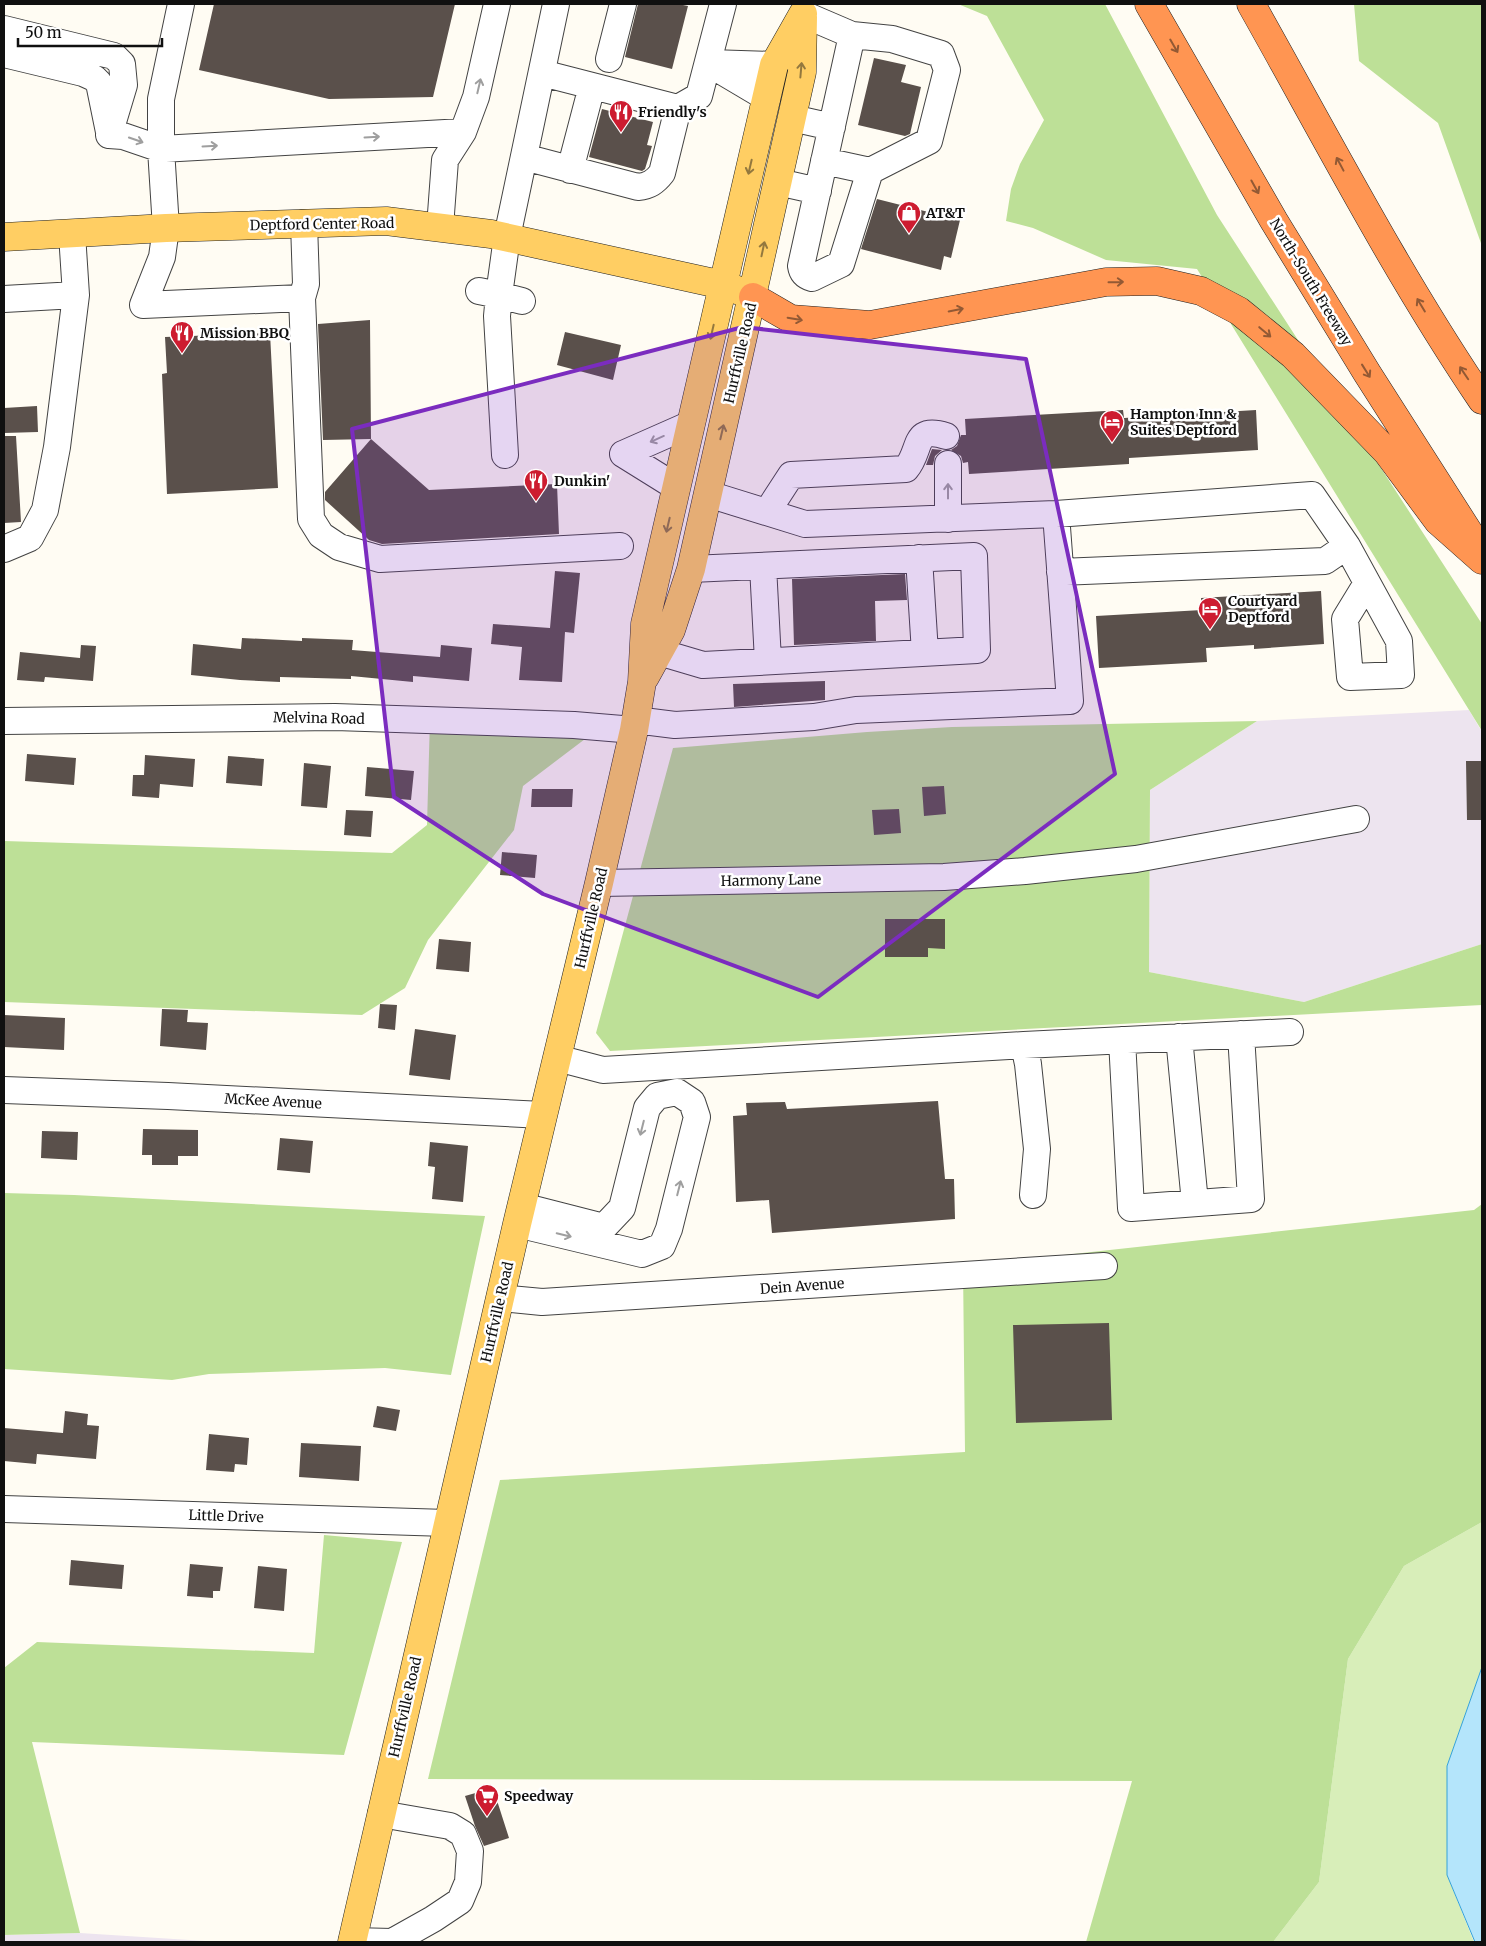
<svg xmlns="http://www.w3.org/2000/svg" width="1486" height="1946" font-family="Merriweather,serif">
	<rect width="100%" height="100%" fill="#fffcf3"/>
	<path fill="#ede4ef" d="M1469,710L1482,732V944L1304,1002L1149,972L1150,790L1257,721Z
		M80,1933L221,1942H4V1935Z"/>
	<path fill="#d8eeb9" d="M1482,1522V1667L1447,1766V1875L1474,1942H1273L1319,1882L1348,1659L1404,1566Z"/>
	<path fill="#bde097" d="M958,4H1105L1217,215L1482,624V731L1197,269L1106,260L1033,228L1006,221L1011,189L1020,164L1044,120L987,16Z
		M1354,4H1482V246L1438,123L1359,61Z
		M430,718L585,739L523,786L514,830L428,940L405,988L362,1015L4,1002V841L392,853L427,825Z
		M1257,721L1150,790L1149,972L1304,1002L1482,944V1005L610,1051L596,1033L673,748L867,732L952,727Z
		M4,1193L74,1195L485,1216L451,1375L385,1368L209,1374L172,1380L4,1369Z
		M1482,1204V1522L1404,1566L1348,1659L1319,1882L1273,1942H1086L1132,1781L428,1779L500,1480L965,1452L963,1266L1474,1210Z
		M324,1535L402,1542L344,1755L32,1742L80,1933L4,1935V1668L37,1642L314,1653Z"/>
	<path fill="#b4e5fb" stroke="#34a2d8" d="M1482,1667V1942H1475L1447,1875V1766Z"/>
	<path fill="#5a504b" d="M214,4H455L433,97L329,99L199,70Z
		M638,4H678L688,6L672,69L625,57Z
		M874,58L906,65L901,82L921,87L910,134L905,136L858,125Z
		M602,109L653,122L647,145L652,146L645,169L642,171L589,157Z
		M877,199L960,220L951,258L944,256L941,270L861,249Z
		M370,320L371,439L323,440L318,324Z
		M565,332L621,345L613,380L557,365Z
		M270,333L278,488L167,494L162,374L167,373L165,337Z
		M37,406L38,432L4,433V408Z
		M1123,410L1124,418L1256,410L1258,450L1129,458V464L969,474L968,462L963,463L961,456L951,450L957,446L961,435H966L965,419Z
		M4,436H16L21,522L4,523Z
		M371,439L429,490L557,484L559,534L382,544L369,540L325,500V492Z
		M932,449L942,450L935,456L933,465H926Z
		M555,571L580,573L574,633L565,632L562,682L519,680L522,647L491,644L493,624L550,628Z
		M905,574L907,600L875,601L876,641L794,645L792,579Z
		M1321,591L1324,644L1254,649V645L1206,648L1207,662L1099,668L1096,616L1202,610L1201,598Z
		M242,638L302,641V638L353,640L352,650L440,657L441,645L472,648L469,681L413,676V682L351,676V679L280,677V682L240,680L191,675L193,644L241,649Z
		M81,645L96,646L93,681L45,677L44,682L17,680L20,652L80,658Z
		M825,681V700L734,707L733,684Z
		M27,754L76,758L74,785L25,781Z
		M145,755L195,759L193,787L160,784L159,798L132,796L133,775H144Z
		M228,756L264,759L262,786L226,783Z
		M1466,761H1482V820H1467Z
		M304,763L331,766L327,808L301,806Z
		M367,767L414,771L411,800L365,796Z
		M944,786L946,814L924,816L922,787Z
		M532,789H573L572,807H531Z
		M899,809L901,833L874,835L872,810Z
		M346,810L373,811L371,837L344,835Z
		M502,852L537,855L535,878L500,875Z
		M885,919H945V949L928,948V957H885Z
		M439,939L471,942L469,972L436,969Z
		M380,1004L397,1005L395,1030L378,1028Z
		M162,1009L188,1010L187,1022L208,1023L206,1050L160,1046Z
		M4,1015L65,1018L64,1050L4,1047Z
		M415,1029L456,1035L450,1080L409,1075Z
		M938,1101L945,1179H954L955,1219L772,1233L769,1200L736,1202L733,1116L747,1115L746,1103L785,1102L787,1109Z
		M143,1129L198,1130V1156H178V1165H152V1155H142Z
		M42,1131L78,1132L77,1160L41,1158Z
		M280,1138L313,1141L310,1173L277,1170Z
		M430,1142L468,1146L463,1202L432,1199L435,1167L428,1166Z
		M1109,1323L1112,1420L1016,1423L1013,1325Z
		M377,1406L400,1410L396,1431L373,1427Z
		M65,1411L88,1414L87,1425L99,1426L96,1459L37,1454L36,1464L4,1461V1428L63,1433Z
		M209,1434L249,1438L247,1465L235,1464L234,1472L206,1470Z
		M301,1443L361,1446L359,1481L299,1477Z
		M71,1560L124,1565L122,1589L69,1585Z
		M190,1564L223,1567L220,1591H213V1598L187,1596Z
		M258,1566L287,1569L284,1611L254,1608Z
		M493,1788L509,1838L484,1846L475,1826L465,1796Z"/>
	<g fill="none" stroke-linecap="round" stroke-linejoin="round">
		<g stroke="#434343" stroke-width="28">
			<path id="minor" d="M181,4L161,99V149L166,228L162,257L143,305L302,298
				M803,14L852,35L892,39L941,54L947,70L929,141L870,171L824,161
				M4,29L114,56L122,64L124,85L109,135
				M852,35L801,266C802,273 805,276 812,278L841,264L870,171
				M4,54L83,73L94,78L99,83L109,132
				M609,59L623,4
				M708,63L767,98
				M710,63L774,65
				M678,108L699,96L723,4
				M792,118L832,127
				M109,135L123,136L161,149L463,132
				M524,157L638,187C649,186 655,182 662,173L678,108L542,73
				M570,170L592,86
				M778,182L818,191
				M304,223L306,284L302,298L311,519L321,535L339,547L380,559L620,546
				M440,227L445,160L463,132L476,97L497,4
				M479,291L499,295L507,237L556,4
				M4,299L76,295
				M623,454L691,424
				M623,454L676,487
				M505,455L497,316L499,295L522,301
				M948,464V519
				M767,512L791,475L906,469C922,450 912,425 946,436
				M1056,514L1312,495L1347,546
				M4,549L30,538L45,510L57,447L76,295L72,234
				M919,558L925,653
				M763,566L768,661
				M1060,572L1325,561L1347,546L1399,641L1401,675L1350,677L1345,619L1367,583
				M659,652L703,665L977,650L974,556L691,569
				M635,720L675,725L814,717L856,710L1070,701L1056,514L805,524L708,494
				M4,721L335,717L574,725L634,730
				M599,883L944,877L1025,871L1136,859L1356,819
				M1179,1037L1195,1203
				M1122,1040L1131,1208L1251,1199L1241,1034
				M1024,1045L1028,1064L1037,1149L1033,1195
				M557,1058L603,1070L1024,1045L1290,1032
				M4,1090L168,1096L543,1115
				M517,1224L642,1254L662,1246L669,1229L697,1117L692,1102L677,1092L657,1096L647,1108L622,1208L604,1227L522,1206
				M500,1298L542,1302L1104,1266
				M4,1509L447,1523
				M352,1941L392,1942L433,1919L460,1901L468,1882L470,1851L463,1834L450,1826L381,1814"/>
		</g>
		<g stroke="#212121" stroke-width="29">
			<path id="major" d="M4,237L166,228L386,221L491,234L723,285L740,291
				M645,677L671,630L691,569L802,72L803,17
				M352,1942L517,1224L599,883L634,730L642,682L645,624L723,285L774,65L803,14"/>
		</g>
		<g stroke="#212121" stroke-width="29">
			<path id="highway" d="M1149,4L1274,221L1367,373L1473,539
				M1251,4C1326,137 1396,273 1482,400
				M753,297L791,319L870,325L1106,282L1157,281L1201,291L1239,311L1293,355L1387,452L1438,521L1482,560"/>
		</g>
		<use href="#minor" stroke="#fff" stroke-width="26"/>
		<use href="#major" stroke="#ffce63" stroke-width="28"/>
		<use href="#highway" stroke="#ff9552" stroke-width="28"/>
	</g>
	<defs><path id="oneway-shaft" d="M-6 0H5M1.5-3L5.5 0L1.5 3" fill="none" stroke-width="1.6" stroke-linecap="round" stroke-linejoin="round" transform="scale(1.25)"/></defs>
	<g stroke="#935934">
		<use href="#oneway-shaft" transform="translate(1174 46) rotate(60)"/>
		<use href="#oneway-shaft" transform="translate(1340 164) rotate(-118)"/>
		<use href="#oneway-shaft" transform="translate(1255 187) rotate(61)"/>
		<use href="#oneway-shaft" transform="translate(1116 282) rotate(-1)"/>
		<use href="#oneway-shaft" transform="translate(1421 305) rotate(-121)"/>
		<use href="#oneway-shaft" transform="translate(956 310) rotate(-11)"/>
		<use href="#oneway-shaft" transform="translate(795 319) rotate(10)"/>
		<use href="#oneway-shaft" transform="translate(1265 332) rotate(40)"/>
		<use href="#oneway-shaft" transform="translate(1366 371) rotate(58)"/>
		<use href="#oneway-shaft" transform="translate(1464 373) rotate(-124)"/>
	</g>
	<g stroke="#93783e">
		<use href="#oneway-shaft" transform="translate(801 70) rotate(-85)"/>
		<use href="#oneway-shaft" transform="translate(750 167) rotate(103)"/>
		<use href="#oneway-shaft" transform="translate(763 249) rotate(-78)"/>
		<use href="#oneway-shaft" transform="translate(712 332) rotate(103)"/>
		<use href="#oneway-shaft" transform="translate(722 432) rotate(-77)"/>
		<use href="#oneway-shaft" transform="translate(668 525) rotate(103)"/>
	</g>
	<g stroke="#9f9f9f">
		<use href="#oneway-shaft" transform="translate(479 86) rotate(-77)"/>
		<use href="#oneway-shaft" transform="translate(372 137) rotate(-3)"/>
		<use href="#oneway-shaft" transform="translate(136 140) rotate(19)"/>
		<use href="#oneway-shaft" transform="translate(210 146) rotate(-3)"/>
		<use href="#oneway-shaft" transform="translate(657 439) rotate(156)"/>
		<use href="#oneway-shaft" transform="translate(948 491) rotate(-90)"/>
		<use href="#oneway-shaft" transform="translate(642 1128) rotate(104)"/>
		<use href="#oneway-shaft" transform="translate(679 1188) rotate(-76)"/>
		<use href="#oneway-shaft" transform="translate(564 1235) rotate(13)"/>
	</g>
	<path fill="#7b2cbf" fill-opacity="0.2" stroke="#7b2cbf" stroke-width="4" stroke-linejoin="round" d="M743,327L1026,359L1115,774L818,997L543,894L394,797L352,429Z"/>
	<defs>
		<g id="restaurant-pin" transform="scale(1.25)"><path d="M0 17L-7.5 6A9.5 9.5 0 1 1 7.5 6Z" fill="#cd1c30" stroke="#fff"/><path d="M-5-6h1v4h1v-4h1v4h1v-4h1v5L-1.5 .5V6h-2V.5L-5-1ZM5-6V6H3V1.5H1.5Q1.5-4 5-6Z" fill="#fff"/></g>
		<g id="shop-pin" transform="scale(1.25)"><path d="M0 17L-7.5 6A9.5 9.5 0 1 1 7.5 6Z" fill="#cd1c30" stroke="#fff"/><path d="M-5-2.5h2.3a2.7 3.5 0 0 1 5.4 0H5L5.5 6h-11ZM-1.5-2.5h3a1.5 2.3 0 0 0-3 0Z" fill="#fff"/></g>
		<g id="hotel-pin" transform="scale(1.25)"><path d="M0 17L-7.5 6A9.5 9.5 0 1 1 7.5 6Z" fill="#cd1c30" stroke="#fff"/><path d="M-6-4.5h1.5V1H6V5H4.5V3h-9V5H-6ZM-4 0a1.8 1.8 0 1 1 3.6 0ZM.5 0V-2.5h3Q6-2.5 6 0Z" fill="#fff"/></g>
		<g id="supermarket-pin" transform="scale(1.25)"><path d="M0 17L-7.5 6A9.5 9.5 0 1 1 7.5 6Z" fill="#cd1c30" stroke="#fff"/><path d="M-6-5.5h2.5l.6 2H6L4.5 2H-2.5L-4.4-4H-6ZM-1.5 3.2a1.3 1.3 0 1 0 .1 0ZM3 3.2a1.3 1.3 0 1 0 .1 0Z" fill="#fff"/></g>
	</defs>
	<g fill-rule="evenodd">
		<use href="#restaurant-pin" x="621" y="112"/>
		<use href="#shop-pin" x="909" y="213"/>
		<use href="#restaurant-pin" x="182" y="333"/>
		<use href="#hotel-pin" x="1112" y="422"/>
		<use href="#restaurant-pin" x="536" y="481"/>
		<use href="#hotel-pin" x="1210" y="609"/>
		<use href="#supermarket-pin" x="487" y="1796"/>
	</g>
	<g text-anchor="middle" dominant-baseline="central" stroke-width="5" stroke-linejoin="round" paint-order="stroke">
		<g font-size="14" font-weight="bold" fill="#101010" stroke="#fff" text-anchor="start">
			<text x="638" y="112">Friendly's</text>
			<text x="926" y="213">AT&amp;T</text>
			<text x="200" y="333">Mission BBQ</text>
			<text x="1130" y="414">Hampton Inn &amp;<tspan x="1130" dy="16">Suites Deptford</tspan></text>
			<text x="554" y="481">Dunkin'</text>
			<text x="1228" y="601">Courtyard<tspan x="1228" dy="16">Deptford</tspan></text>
			<text x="504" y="1796">Speedway</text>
		</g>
		<g font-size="14" fill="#101010" stroke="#fff">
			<text transform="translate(322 224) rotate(-1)">Deptford Center Road</text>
			<text transform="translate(1311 282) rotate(59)">North-South Freeway</text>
			<text transform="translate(740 353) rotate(-77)">Hurffville Road</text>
			<text transform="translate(319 718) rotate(1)">Melvina Road</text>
			<text transform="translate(771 880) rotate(-1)">Harmony Lane</text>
			<text transform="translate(591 918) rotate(-77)">Hurffville Road</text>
			<text transform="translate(273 1101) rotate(3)">McKee Avenue</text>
			<text transform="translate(802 1286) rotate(-4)">Dein Avenue</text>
			<text transform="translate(497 1312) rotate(-77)">Hurffville Road</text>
			<text transform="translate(226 1516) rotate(2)">Little Drive</text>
			<text transform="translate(405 1707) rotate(-77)">Hurffville Road</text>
		</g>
	</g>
	<rect width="1486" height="1946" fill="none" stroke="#101010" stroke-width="10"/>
	<path d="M18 38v8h144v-8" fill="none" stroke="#101010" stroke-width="2.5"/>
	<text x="25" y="38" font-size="15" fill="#101010" stroke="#ffffff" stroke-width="4" paint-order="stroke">50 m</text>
</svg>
